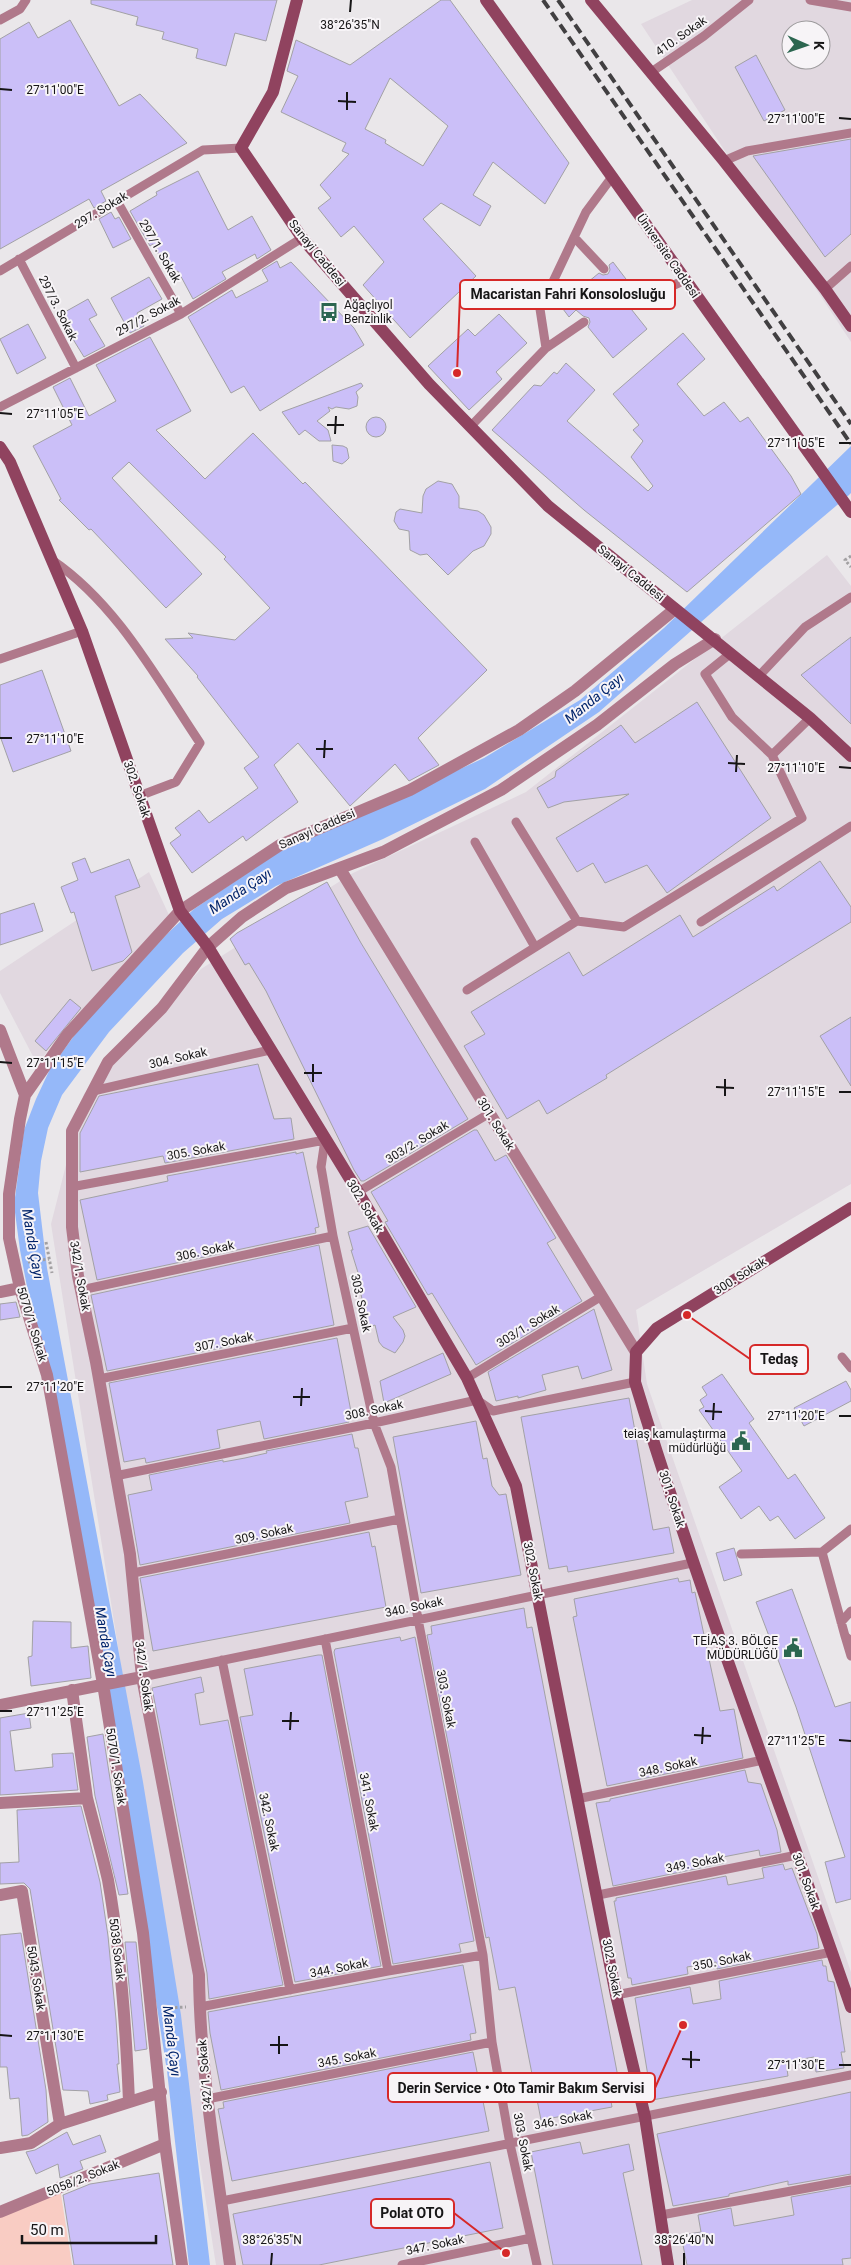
<svg xmlns="http://www.w3.org/2000/svg" width="851" height="2265" font-family="Roboto,sans-serif">
	<rect width="100%" height="100%" fill="#eae7ea"/>
	<path fill="#e1d8e0" fill-rule="evenodd" d="M692,0H851V342L641,24ZM791,30H821V60H791Z
		M827,555L851,586V1184L636,1310L647,1384L851,1972V2265H216L51,1224L84,1094L201,969L353,873L526,792Z
		M149,872L169,915L82,1010L37,1064L0,993V971Z"/>
	<path fill="#f9ccc3" d="M60,2188L72,2265H0V2212Z"/>
	<path fill="#95b8f9" d="M851,446V493L849,495L759,571L599,712L485,789L383,839L276,886L222,919L183,953L109,1032L62,1095L48,1128L41,1161L38,1193L47,1268L143,1782L181,2015L210,2265H189L167,2071L122,1785L20,1250L14,1205L24,1130L36,1099L50,1069L84,1022L169,932L194,909L277,853L484,758L580,700L664,628Z"/>
	<path fill="#cbbff8" stroke="#a2a1a5" fill-rule="evenodd" d="M91,0H277L266,41L235,33L226,66L196,58L198,49L162,39L164,32L136,25L138,17L91,4Z
		M441,0H450L569,163L545,204L493,162L473,195L491,206L480,226L441,203L423,219L476,276L410,338L363,285L384,262L354,226L341,237L318,208L331,198L320,185L349,154L342,151L346,143L281,112L298,76L287,71L296,40L350,65ZM390,78L448,126L423,166L385,143L386,140L365,129Z
		M70,20L119,106L140,94L187,143L101,191L106,201L94,208L89,199L0,249V39L29,22L38,38Z
		M756,55L785,110L764,121L735,67Z
		M851,139V234L825,257L753,156Z
		M198,171L228,230L252,216L271,250L257,259L255,254L222,272L226,279L193,299L178,271L170,275L153,244L150,246L130,211L157,195L156,192Z
		M111,212L115,219L119,217L131,239L113,248L99,219Z
		M277,261L280,268L291,262L354,328L364,345L260,411L244,386L231,393L188,317L232,290L236,298L268,281L262,270Z
		M613,262L629,283H619L616,290L647,329L613,358L588,327L590,322L589,318L583,316L576,310L569,317L560,305L599,273L603,275L608,274L610,270L609,265Z
		M149,277L162,299L137,313L144,326L130,333L111,298Z
		M88,299L97,315L89,319L105,346L84,357L71,336L75,334L63,313Z
		M499,314L527,343L496,372L502,379L469,410L428,366L468,329L475,336Z
		M28,324L46,358L17,374L0,339Z
		M683,333L705,359L677,384L704,416L724,402L740,422L748,417L791,476L801,494L687,592L584,510L492,430L534,385L541,386L554,372L557,374L566,363L595,390L567,421L648,491L653,486L631,457L643,441L633,430L639,425L613,394Z
		M150,337L191,411L156,430L205,479L253,433L303,484L305,482L487,670L418,738L439,765L409,781L395,764L350,806L298,743L274,765L298,802L246,841L243,836L192,873L170,843L181,835L175,828L199,810L209,823L258,788L244,768L259,757L197,677L198,676L165,639L193,638L188,633L235,640L270,608L224,559L226,557L129,462L112,478L202,574L166,608L91,529L89,530L59,500L61,499L33,446L72,425L53,387L70,378L89,416L116,401L96,365Z
		M361,383L363,386L356,392L358,397L357,406L349,409L336,407L332,409L328,407L330,411L317,421L328,430L331,441H319L305,430L299,435L282,412Z
		M366 427a10 10 0 1 1 20 0a10 10 0 1 1-20 0Z
		M332,445L343,446L347,448L349,458L346,461L342,464L333,461Z
		M438,481L452,484L459,496V508L478,511L484,515L491,527V534L484,546L473,551L448,575L427,554L420,555L410,550L409,531L399,529L394,521L396,512L400,509L422,513L423,496L426,489Z
		M851,637V724L801,675Z
		M42,670L71,751L13,772L0,736V685Z
		M697,702L771,818L667,893L647,865L605,883L593,863L577,872L556,838L629,794L564,802L548,808L537,788L555,777L556,771L621,725L635,743Z
		M85,858L91,873L129,859L140,887L115,896L132,952L123,961L92,971L74,912L71,913L61,887L78,880L72,863Z
		M820,861L851,907V922L606,1075L607,1078L547,1114L539,1100L507,1119L464,1046L485,1034L471,1012L569,952L583,976L680,915L693,937L774,886L777,891Z
		M327,882L361,943L468,1119L364,1181H361L354,1170L266,991L249,963L245,965L230,939L237,933Z
		M34,903L43,931L0,945V914Z
		M70,999L81,1008L46,1051L35,1041Z
		M851,1017V1086L820,1036Z
		M258,1064L274,1119L291,1118L294,1139L165,1163L163,1156L80,1172V1133L99,1096Z
		M474,1130H477L495,1161L506,1155L556,1238L547,1243L582,1301L476,1365L432,1293L428,1295L385,1222L388,1221L371,1192Z
		M296,1152V1154L303,1152L319,1227L315,1228L316,1233L97,1280L80,1200L168,1181L167,1176Z
		M368,1226L416,1307L393,1317L403,1330L405,1336L403,1342L395,1353L383,1347L379,1342L375,1325L368,1328L358,1280L360,1279L351,1250H353L348,1232Z
		M319,1245L334,1325L107,1371L91,1295Z
		M16,1302L20,1317L0,1320V1304Z
		M594,1309L612,1370L582,1379L578,1366L542,1375L546,1390L518,1398V1396L496,1401L488,1372Z
		M337,1338L352,1417L348,1418L349,1422L264,1439L260,1421L217,1430L220,1448L146,1463L145,1458L124,1462L109,1383Z
		M443,1353L451,1374L384,1403L380,1381Z
		M722,1374L754,1419L749,1423L788,1479L795,1474L825,1518L795,1539L778,1516L770,1521L759,1506L741,1519L719,1487L742,1471L699,1410L704,1407L700,1400L707,1395L702,1387Z
		M846,1381L851,1390V1401L804,1426L794,1408Z
		M629,1398L653,1530L669,1527L674,1553L568,1572L567,1566L549,1569L521,1417Z
		M476,1421L483,1459L487,1458L492,1486L499,1495L506,1494L521,1575L421,1593L393,1437Z
		M352,1434L355,1448H358L368,1497L345,1502L350,1523L140,1565L128,1495L152,1490L149,1475L223,1460V1462L245,1458L267,1453L266,1451Z
		M369,1532L372,1547L375,1546L386,1607L153,1651L140,1578Z
		M734,1548L742,1575L724,1581L716,1553Z
		M678,1578L679,1582L690,1580L692,1593L695,1592L720,1711L734,1709L743,1758L607,1786L573,1617L577,1616L574,1599Z
		M792,1589L835,1707L851,1702V1899L836,1903L825,1862L845,1857L796,1707L756,1602Z
		M524,1608L527,1628L532,1627L618,2077L607,2079L612,2107L541,2120L515,1987L499,1990L489,1937L486,1938L427,1635L432,1634L431,1626Z
		M33,1621L71,1622V1648L88,1646L91,1678L31,1686L28,1657L32,1656Z
		M400,1637L401,1641L415,1637L474,1941L459,1944L461,1952L393,1964L334,1652L335,1649Z
		M318,1655H322L381,1966L295,1982L240,1717L253,1715L244,1669Z
		M201,1677L204,1692L195,1694L200,1725L228,1720L283,1985L209,1999L207,1973L152,1688Z
		M29,1713L31,1728L10,1731L15,1771L53,1767L52,1754L73,1753L78,1790L0,1795V1718Z
		M103,1734L128,1894L119,1895L95,1796L87,1737Z
		M745,1770L748,1782L761,1784L777,1830L781,1852L760,1856L759,1850L723,1857L724,1863L613,1886L596,1803L610,1801V1799Z
		M81,1806L100,1882L108,1936L116,2019L119,2064H117L120,2092L107,2095L108,2100L90,2104L88,2091L63,2090L30,1889L24,1883L0,1884V1863L19,1862L17,1810Z
		M783,1864L785,1870L792,1868L817,1934L819,1948L717,1969L716,1962L687,1967L688,1974L632,1985L631,1978H628L614,1901H616V1898L726,1876L728,1885L764,1878L762,1868Z
		M21,1933L46,2090L48,2122L28,2135L22,2136L19,2098L10,2099L7,2067H0V1935Z
		M125,1942H136L147,2049L135,2051Z
		M822,1960L823,1966H826L828,1981L834,1982L845,2052H841L844,2068L816,2072L814,2057L786,2062L788,2076L652,2100L635,1998L690,1987L693,2004L721,1999L719,1981Z
		M463,1965L476,2033L470,2034L471,2040L221,2090L210,2033L208,2012Z
		M473,2052L489,2131L232,2181L218,2109L224,2108L223,2102Z
		M851,2092V2174L788,2185V2181L729,2194V2196L673,2206L657,2134Z
		M67,2132L73,2145L100,2135L106,2152L80,2161L83,2169L60,2178L58,2164L36,2174L26,2152L35,2150Z
		M580,2142L583,2154L629,2144L634,2170L623,2173L642,2265H553L531,2152Z
		M490,2162L503,2228L319,2265H243L233,2214Z
		M159,2173L173,2265H74L63,2195L90,2184Z
		M851,2186V2258L842,2259L843,2265H687L681,2235L701,2232L698,2215L731,2208L734,2226L794,2215L791,2197Z"/>
	<g fill="none" stroke-linecap="round" stroke-linejoin="round">
		<path stroke="#a2a0a2" stroke-width="3" stroke-dasharray="2.5 2.5" stroke-linecap="butt" d="M851,556L845,560L851,567
			M46,1242L52,1273
			M28,1262L49,1259
			M165,2008L186,2007"/>
		<path stroke="#b0798b" stroke-width="9" d="M810,0L851,7
			M0,20L20,9L26,0
			M650,73L704,36L749,0
			M724,161L747,151L851,133
			M117,201L181,314
			M574,237L604,269
			M19,259L76,368
			M0,271L203,150L241,148
			M622,288C643,305 664,289 685,280
			M825,289L851,266
			M546,348L584,322
			M0,407L181,314L302,238
			M470,427L546,348L540,309L586,212L612,177
			M52,560C117,604 157,679 200,743L176,782L139,796
			M731,653L705,674L732,717L772,755L810,718
			M0,659L82,631
			M759,676L805,627L851,597
			M516,822L577,921
			M475,842L535,947
			M701,922L851,826
			M467,990L577,921L624,927L802,818L772,755
			M93,1091L270,1050
			M71,1187L325,1140L321,1167L333,1236L374,1423L391,1467L418,1619L483,1955L492,2042L510,2144L537,2265
			M358,1192L490,1113
			M81,1290L333,1236
			M842,1357L851,1368
			M467,1378L602,1296
			M99,1379L353,1328
			M115,1476L374,1423L477,1400L493,1411L635,1382
			M851,1529L822,1552L845,1636L851,1641
			M741,1554L822,1552
			M133,1573L400,1519
			M841,1622L851,1611
			M845,1636L851,1656
			M325,1639L388,1971
			M222,1660L290,1990
			M142,1677L692,1563
			M577,1799L763,1760
			M598,1895L797,1855
			M616,1995L832,1952
			M200,2007L388,1971L483,1955
			M207,2099L492,2042
			M222,2201L851,2075
			M661,2215L851,2180
			M402,2265L531,2238"/>
		<path stroke="#b0798b" stroke-width="12" d="M340,869L636,1352
			M0,1030L25,1095
			M0,1292L20,1288
			M0,1705L142,1677
			M87,1798C94,1826 102,1853 108,1880C121,1953 126,2028 129,2102
			M0,1803L87,1798L72,1690
			M0,1895L22,1891L60,2124
			M0,2148L31,2143L60,2124L161,2092
			M0,2212L165,2144
			M182,2265L165,2144L143,1933L103,1684L47,1375L20,1288L9,1238V1194L20,1119L25,1095L67,1035L180,911L280,845L410,790L519,730L575,691L675,609
			M230,2265C217,2168 200,2072 199,1975L142,1677L130,1554L96,1362L78,1276L72,1227V1131L108,1062L162,1008L208,947L242,917L286,888L383,852L501,790L597,725L675,664L715,639"/>
		<path stroke="#90435f" stroke-width="12" d="M297,0L273,92L241,148L302,238L429,384L548,506L810,718L851,756
			M486,0L851,512
			M591,0L724,161L825,289L851,326
			M0,447L10,462L82,631L180,911L208,947L358,1192L467,1378L516,1486L616,1995L645,2117L668,2265
			M851,1208L657,1328L636,1352L635,1382C699,1593 779,1799 851,2007"/>
		<path stroke="#413f41" stroke-width="4" stroke-dasharray="10 5" stroke-linecap="butt" d="M543,0L851,444
			M558,0L851,424"/>
	</g>
	<path fill="none" stroke="#161516" stroke-width="2" d="M350,12L351,0M0,89L12,90M338,101L356,102M347,110V92M839,118L851,119M0,413L12,414M327,425H344M335,434L336,416M839,443H851M0,738H12M316,749H333M324,758L325,740M728,763L745,764M839,767L851,768M736,772L737,755M0,1062L12,1063M304,1073H322M313,1082V1064M716,1087L734,1088M839,1092H851M725,1096V1079M0,1387H12M293,1397H310M301,1406L302,1388M705,1411L722,1412M839,1416H851M713,1420L714,1403M0,1711H12M282,1721H299M290,1730L291,1712M694,1735L711,1736M839,1740L851,1741M702,1744L703,1727M0,2035L12,2036M270,2045H288M279,2054V2036M682,2059L700,2060M839,2065H851M691,2068V2051M271,2265L272,2253M684,2265V2253"/>
	<defs>
		<g id="bus-bare" transform="scale(1.5)"><path d="M-5-6H5V4H4V6H2V4H-2V6H-4V4H-5ZM-3.5-4V0h7V-4ZM-3.5 1.2v1.5H-2V1.2ZM2 1.2v1.5H3.5V1.2Z" fill="#2c6650" stroke="#f7f4f7" stroke-width="2.5" paint-order="stroke"/></g>
		<g id="civic-bare" transform="scale(1.5)"><path d="M-.6-6.5H3V-4.5H.6V-3L4-1V1h2V6H-6V1h2V-1L-.6-3ZM-1.2 2.5V6h2.4V2.5Z" fill="#2c6650" stroke="#f7f4f7" stroke-width="2.5" paint-order="stroke"/></g>
	</defs>
	<g fill-rule="evenodd">
		<use href="#bus-bare" x="329" y="312"/>
		<use href="#civic-bare" x="741" y="1441"/>
		<use href="#civic-bare" x="793" y="1648"/>
	</g>
	<g text-anchor="middle" dominant-baseline="central" stroke-width="4" stroke-linejoin="round" paint-order="stroke">
		<g font-size="12" fill="#161516" stroke="#f7f4f7">
			<text transform="translate(681 36) rotate(-35)">410. Sokak</text>
			<text transform="translate(101 210) rotate(-31)">297. Sokak</text>
			<text transform="translate(160 251) rotate(60)">297/1. Sokak</text>
			<text transform="translate(317 253) rotate(51)">Sanayi Caddesi</text>
			<text transform="translate(668 256) rotate(55)">Üniversite Caddesi</text>
			<text transform="translate(58 308) rotate(63)">297/3. Sokak</text>
			<text transform="translate(148 316) rotate(-28)">297/2. Sokak</text>
			<text transform="translate(631 573) rotate(39)">Sanayi Caddesi</text>
			<text transform="translate(137 789) rotate(71)">302. Sokak</text>
			<text transform="translate(317 829) rotate(-24)">Sanayi Caddesi</text>
			<text transform="translate(178 1058) rotate(-13)">304. Sokak</text>
			<text transform="translate(496 1124) rotate(58)">301. Sokak</text>
			<text transform="translate(417 1142) rotate(-31)">303/2. Sokak</text>
			<text transform="translate(196 1151) rotate(-10)">305. Sokak</text>
			<text transform="translate(365 1206) rotate(59)">302. Sokak</text>
			<text transform="translate(205 1251) rotate(-12)">306. Sokak</text>
			<text transform="translate(80 1276) rotate(80)">342/1. Sokak</text>
			<text transform="translate(740 1276) rotate(-32)">300. Sokak</text>
			<text transform="translate(361 1303) rotate(78)">303. Sokak</text>
			<text transform="translate(32 1324) rotate(73)">5070/1. Sokak</text>
			<text transform="translate(528 1326) rotate(-31)">303/1. Sokak</text>
			<text transform="translate(224 1342) rotate(-11)">307. Sokak</text>
			<text transform="translate(374 1410) rotate(-12)">308. Sokak</text>
			<text transform="translate(672 1499) rotate(72)">301. Sokak</text>
			<text transform="translate(264 1534) rotate(-12)">309. Sokak</text>
			<text transform="translate(533 1571) rotate(79)">302. Sokak</text>
			<text transform="translate(414 1607) rotate(-12)">340. Sokak</text>
			<text transform="translate(144 1676) rotate(82)">342/1. Sokak</text>
			<text transform="translate(446 1699) rotate(79)">303. Sokak</text>
			<text transform="translate(116 1766) rotate(81)">5070/1. Sokak</text>
			<text transform="translate(668 1767) rotate(-12)">348. Sokak</text>
			<text transform="translate(369 1802) rotate(79)">341. Sokak</text>
			<text transform="translate(269 1822) rotate(78)">342. Sokak</text>
			<text transform="translate(695 1863) rotate(-11)">349. Sokak</text>
			<text transform="translate(806 1881) rotate(70)">301. Sokak</text>
			<text transform="translate(117 1949) rotate(83)">5038 Sokak</text>
			<text transform="translate(722 1961) rotate(-11)">350. Sokak</text>
			<text transform="translate(339 1968) rotate(-11)">344. Sokak</text>
			<text transform="translate(612 1968) rotate(79)">302. Sokak</text>
			<text transform="translate(36 1978) rotate(81)">5043. Sokak</text>
			<text transform="translate(347 2058) rotate(-11)">345. Sokak</text>
			<text transform="translate(205 2075) rotate(-95)">342/1. Sokak</text>
			<text transform="translate(563 2120) rotate(-11)">346. Sokak</text>
			<text transform="translate(523 2142) rotate(79)">303. Sokak</text>
			<text transform="translate(83 2178) rotate(-22)">5058/2. Sokak</text>
			<text transform="translate(435 2245) rotate(-12)">347. Sokak</text>
		</g>
		<g font-size="12" fill="#161516" stroke="#f7f4f7" text-anchor="end">
			<text x="344" y="305" text-anchor="start">Ağaçlıyol<tspan x="344" dy="14">Benzinlik</tspan></text>
			<text x="726" y="1434">teiaş kamulaştırma<tspan x="726" dy="14">müdürlüğü</tspan></text>
			<text x="778" y="1641">TEİAŞ 3. BÖLGE<tspan x="778" dy="14">MÜDÜRLÜĞÜ</tspan></text>
		</g>
		<g font-size="14" font-style="italic" fill="#02246b" stroke="#f7f4f7">
			<text transform="translate(594 698) rotate(-39)">Manda Çayı</text>
			<text transform="translate(240 891) rotate(-33)">Manda Çayı</text>
			<text transform="translate(33 1244) rotate(80)">Manda Çayı</text>
			<text transform="translate(106 1642) rotate(80)">Manda Çayı</text>
			<text transform="translate(172 2041) rotate(83)">Manda Çayı</text>
		</g>
	</g>
	<g font-size="12" text-anchor="middle" fill="#161516" stroke="#f7f4f7" stroke-width="4" stroke-linejoin="round" paint-order="stroke">
		<text x="350" y="29">38°26'35"N</text>
		<text x="55" y="94">27°11'00"E</text>
		<text x="796" y="123">27°11'00"E</text>
		<text x="55" y="418">27°11'05"E</text>
		<text x="796" y="447">27°11'05"E</text>
		<text x="55" y="743">27°11'10"E</text>
		<text x="796" y="772">27°11'10"E</text>
		<text x="55" y="1067">27°11'15"E</text>
		<text x="796" y="1096">27°11'15"E</text>
		<text x="55" y="1391">27°11'20"E</text>
		<text x="796" y="1420">27°11'20"E</text>
		<text x="55" y="1716">27°11'25"E</text>
		<text x="796" y="1745">27°11'25"E</text>
		<text x="55" y="2040">27°11'30"E</text>
		<text x="796" y="2069">27°11'30"E</text>
		<text x="272" y="2244">38°26'35"N</text>
		<text x="684" y="2244">38°26'40"N</text>
	</g>
	<path fill="none" stroke="#d62828" stroke-width="2" d="M457 373L460 294M687 1315L750 1359M683 2025L655 2088M506 2253L454 2213"/>
	<g fill="#d62828" stroke="#f7f4f7" stroke-width="2">
		<circle cx="457" cy="373" r="5"/>
		<circle cx="687" cy="1315" r="5"/>
		<circle cx="683" cy="2025" r="5"/>
		<circle cx="506" cy="2253" r="5"/>
	</g>
	<g fill="#f7f4f7" stroke="#d62828" stroke-width="2">
		<rect x="460" y="280" width="215" height="29" rx="5"/>
		<rect x="750" y="1345" width="58" height="29" rx="5"/>
		<rect x="388" y="2073" width="267" height="29" rx="5"/>
		<rect x="371" y="2199" width="83" height="29" rx="5"/>
	</g>
	<g font-size="14" text-anchor="middle" font-weight="bold" fill="#161516">
		<text x="568" y="299">Macaristan Fahri Konsolosluğu</text>
		<text x="779" y="1364">Tedaş</text>
		<text x="521" y="2093">Derin Service • Oto Tamir Bakım Servisi</text>
		<text x="412" y="2218">Polat OTO</text>
	</g>
	<g transform="translate(806 45) rotate(92)"><circle r="24" fill="#f7f4f7" stroke="#9d9b9d"/>
	<path d="M0-4L9 19L0 12L-9 19Z" fill="#2c6650"/>
	<text y="-8" font-size="14" font-weight="bold" text-anchor="middle" fill="#161516">K</text>
	</g>
	<path d="M22 2235v8h134v-8" fill="none" stroke="#161516" stroke-width="2.5"/>
	<text x="30" y="2235" font-size="15" fill="#161516" stroke="#f7f4f7" stroke-width="4" paint-order="stroke">50 m</text>
</svg>
